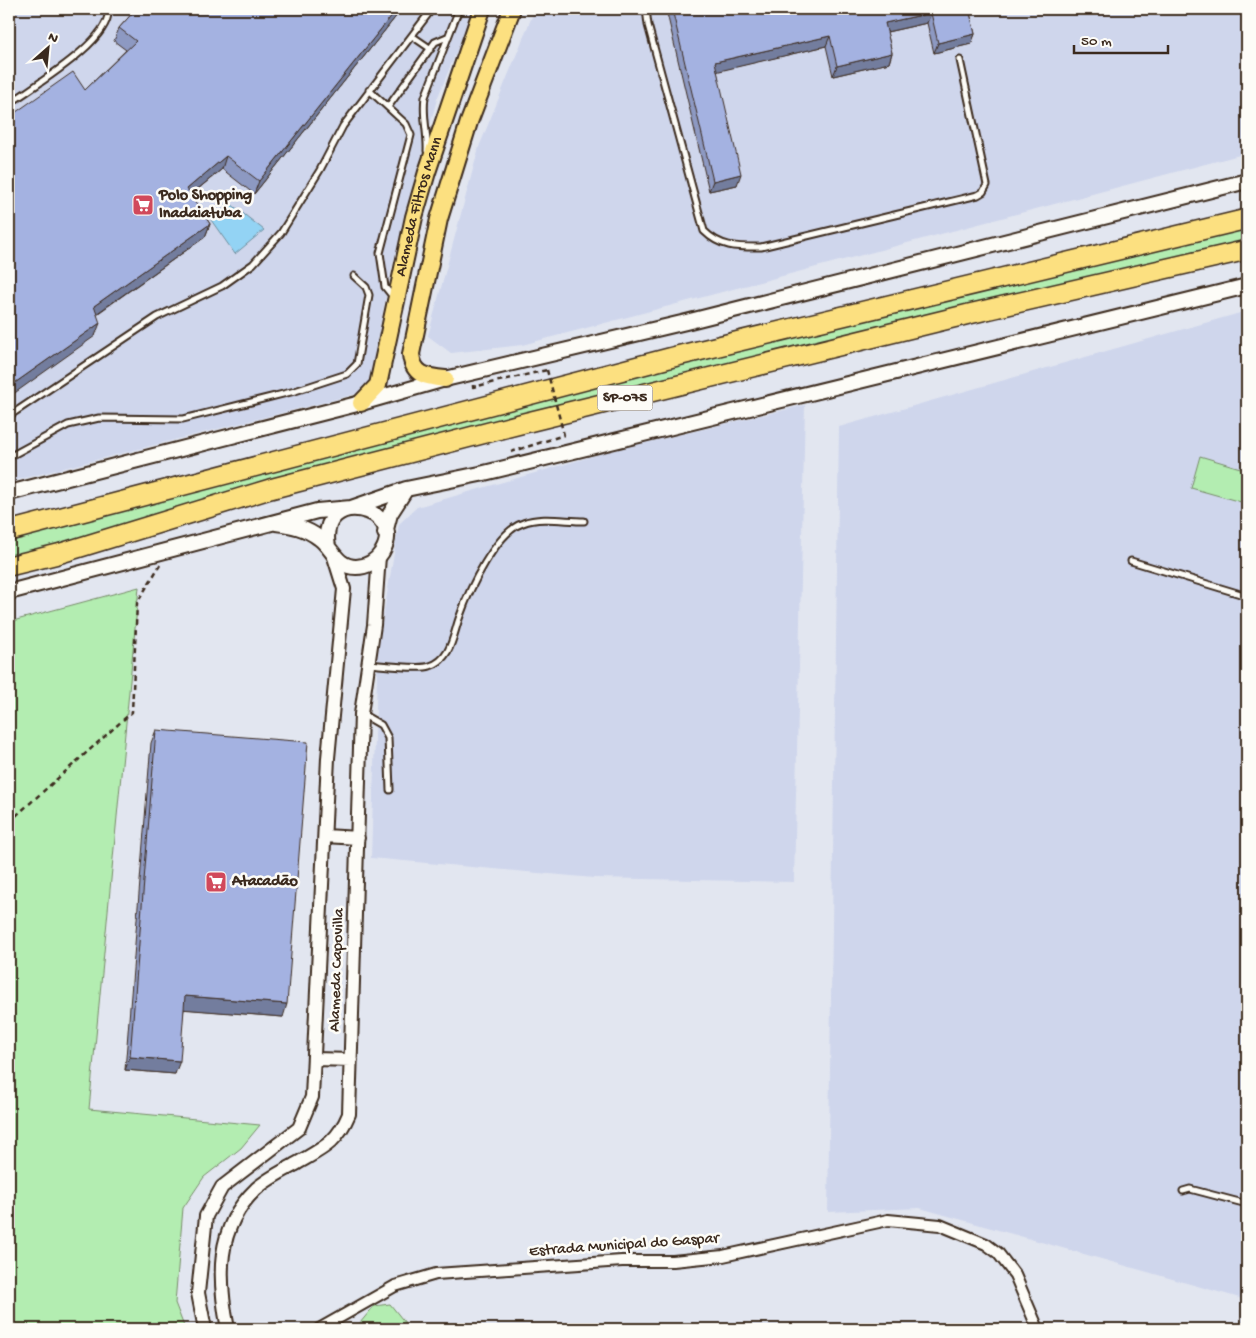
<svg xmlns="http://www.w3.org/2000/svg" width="1256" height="1338" font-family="'Gochi Hand',sans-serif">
	<rect width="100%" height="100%" fill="#e2e6f0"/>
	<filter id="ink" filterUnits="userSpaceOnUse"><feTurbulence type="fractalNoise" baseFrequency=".02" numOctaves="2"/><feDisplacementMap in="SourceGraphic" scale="10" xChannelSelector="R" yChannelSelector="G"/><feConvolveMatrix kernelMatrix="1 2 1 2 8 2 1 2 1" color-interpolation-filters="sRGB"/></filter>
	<g filter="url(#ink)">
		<path fill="#cfd6ec" d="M9,9H474L437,99L391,271L369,381L356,394L9,482Z
			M535,9H1247V153L522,345L451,353L428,336L479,147Z
			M1247,311V1300L920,1208L828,1212L839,427Z
			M805,405L794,882L594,878L371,858L378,647L399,524L417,507L607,452Z"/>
		<path fill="#b3edb1" stroke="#778c68" d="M1247,225V241L9,558V540L586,385Z
			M1200,456L1247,470V480L1241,502L1191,488Z
			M139,587L89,1109L260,1125L241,1148L204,1177L183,1208L175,1303L185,1329H9V622Z
			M390,1304L410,1329H355L374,1306Z"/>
		<path fill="#93d3f4" stroke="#708f9e" d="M231,204L264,230L235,254L211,220Z"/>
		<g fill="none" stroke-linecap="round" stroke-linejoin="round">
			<g stroke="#3b2a1e" stroke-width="9">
				<path id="service" d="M646,9L648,25L704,231C721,248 738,247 761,247L978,195L983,192L987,185L960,60
					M412,36L431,49
					M369,90L406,124L411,135L380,253L385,287L393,297
					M9,104C32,87 113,40 108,9
					M388,107L435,42L447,37
					M427,151C428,133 422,115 425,97L459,9
					M9,416L157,317L222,286L253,264L281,233L320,170L343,126L432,9
					M9,457L68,425L99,418L183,419L295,391L347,374L357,364L369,295L366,287L354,276
					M1131,561L1247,596
					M369,664C382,665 420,670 430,666C452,659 453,634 460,616C469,590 496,532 523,523C541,516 565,521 584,521
					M362,714L381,725L388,738L390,790
					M1183,1191L1190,1189L1247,1204"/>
			</g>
			<g stroke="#3b2a1e" stroke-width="14">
				<path id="minor" d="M319,1329L395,1286L436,1274L622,1261H673L723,1256L888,1220L940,1225L986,1244L998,1253L1015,1275L1038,1329"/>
			</g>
			<g stroke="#3b2a1e" stroke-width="16">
				<path id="tertiary" d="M325,836L358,838
					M315,1059L351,1060
					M205,1329L198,1293L206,1216L222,1187L299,1128L312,1097L328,758L344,589L334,557
					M228,1329C218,1279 215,1228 256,1189C267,1179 281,1172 294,1165C321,1149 336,1145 349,1114L361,714L374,625L379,556"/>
			</g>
			<g stroke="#3b2a1e" stroke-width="18">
				<path id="secondary" d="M9,493L361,403L445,379L686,322L1247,181
					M276,523C292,525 306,528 319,538C333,548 336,567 356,567C367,567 376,561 382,552C409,507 317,485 328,547
					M385,533L390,514L406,489
					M9,592L317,511L351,508L406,489L480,474L1247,286"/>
			</g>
			<g stroke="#3b2a1e" stroke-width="20">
				<g id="primary">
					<path d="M445,379C426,377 413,375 411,354L439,219L469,122L512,9"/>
					<path id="s1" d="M361,403L378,385L414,217L427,172L482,9"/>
				</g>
			</g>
			<g stroke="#3b2a1e" stroke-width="22">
				<path id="motorway" d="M9,531L677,356L1247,219
					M9,566L58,554L270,489L524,423L969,314L1247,250"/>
			</g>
			<path stroke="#3b2a1e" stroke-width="2.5" stroke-dasharray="5 4" stroke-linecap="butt" d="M473,385V387L547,370
				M511,452L564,435
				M9,822L132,712L137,603L160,565"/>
			<use href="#service" stroke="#fdfcf7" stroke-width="5"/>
			<use href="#minor" stroke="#fdfcf7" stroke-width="10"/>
			<use href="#tertiary" stroke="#fdfcf7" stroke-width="12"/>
			<use href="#secondary" stroke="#fdfcf7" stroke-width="14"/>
			<use href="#primary" stroke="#fce080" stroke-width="16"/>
			<use href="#motorway" stroke="#fce080" stroke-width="19"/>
			<path stroke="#3b2a1e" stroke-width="2.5" stroke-dasharray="5 4" stroke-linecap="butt" d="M547,370L564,435"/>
		</g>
		<path fill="#8d99c2" stroke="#3b2a1e" d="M136,9H402L254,194L222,169L191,195L210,224L205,237L97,314L95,336L85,90L126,50L114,41L119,28Z
			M666,9H988L970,13L975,34L971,44L934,53L927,23L887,32L892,53L889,63L833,76L826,46L717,71L737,185L709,191Z
			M156,730L283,1017L184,1009L175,1074L125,1070L151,743Z"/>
		<path fill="#737d9e" stroke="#3b2a1e" d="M397,9H402L254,194L259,181Z
			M966,9H988L964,14Z
			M931,13L927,23L882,33L885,23Z
			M975,34L971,44L934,53L938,43Z
			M830,36L826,46L711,73L715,62Z
			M892,53L889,63L833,76L837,66Z
			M226,156L222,169L182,202L187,189Z
			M741,174L737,185L709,191L713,181Z
			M210,224L205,237L89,319L94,306Z
			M100,323L95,336L9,397V387Z
			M185,996L287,1004L283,1017L180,1009Z
			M130,1057L180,1061L175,1074L125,1070Z"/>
		<path fill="#a4b2e1" stroke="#3b2a1e" d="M136,9H397L259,181L226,156L187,189L210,224L94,306L100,323L9,387V117L73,72L85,90L136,41L119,28Z
			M672,9H969L975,34L938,43L931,13L885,23L892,53L837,66L830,36L715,62L741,174L713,181Z
			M156,730L308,742L287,1004L185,996L180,1061L130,1057Z"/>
	</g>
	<defs>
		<g id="supermarket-square" transform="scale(1.125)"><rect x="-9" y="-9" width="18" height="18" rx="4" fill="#d1495b" stroke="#fdfcf7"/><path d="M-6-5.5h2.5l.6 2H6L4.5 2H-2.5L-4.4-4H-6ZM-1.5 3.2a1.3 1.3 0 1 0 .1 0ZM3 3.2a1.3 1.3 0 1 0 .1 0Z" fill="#fff"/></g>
	</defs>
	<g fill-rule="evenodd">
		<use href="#supermarket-square" x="143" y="205"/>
		<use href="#supermarket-square" x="216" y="882"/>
	</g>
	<g text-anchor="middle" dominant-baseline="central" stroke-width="5" stroke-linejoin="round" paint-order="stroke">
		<rect fill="#fdfcf7" stroke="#75695f" stroke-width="1" x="597.5" y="385.5" width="55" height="25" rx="4"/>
		<g font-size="15" font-weight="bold" fill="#3b2a1e">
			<text x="625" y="398">SP-075</text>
		</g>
		<g font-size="16" font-weight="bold" fill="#3b2a1e" stroke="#fdfcf7" text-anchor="start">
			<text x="159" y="196">Polo Shopping<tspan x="159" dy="18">Inadaiatuba</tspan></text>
			<text x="232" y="882">Atacadão</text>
		</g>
		<g font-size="16" fill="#3b2a1e" stroke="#fdfcf7">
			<text stroke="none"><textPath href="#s1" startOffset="208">Alameda Filtros Mann</textPath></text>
			<text transform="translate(338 970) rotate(-88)">Alameda Capovilla</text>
			<text transform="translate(624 1246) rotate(-4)">Estrada Municipal do Gaspar</text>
		</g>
	</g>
	<rect width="1256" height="1338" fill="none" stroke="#fdfcf7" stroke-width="30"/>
	<rect x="15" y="15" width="1226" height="1308" fill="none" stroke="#3b2a1e" stroke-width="2" filter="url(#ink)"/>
	<g transform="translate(48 48) rotate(27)" stroke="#fdfcf7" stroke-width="4" paint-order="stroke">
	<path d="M0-4L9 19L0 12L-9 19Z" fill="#3b2a1e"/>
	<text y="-8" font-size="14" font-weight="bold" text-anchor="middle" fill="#3b2a1e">N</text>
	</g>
	<path d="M1074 45v8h94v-8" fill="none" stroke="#3b2a1e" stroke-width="2.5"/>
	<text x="1081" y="45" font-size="15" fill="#3b2a1e" stroke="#fdfcf7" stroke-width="4" paint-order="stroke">50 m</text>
</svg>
